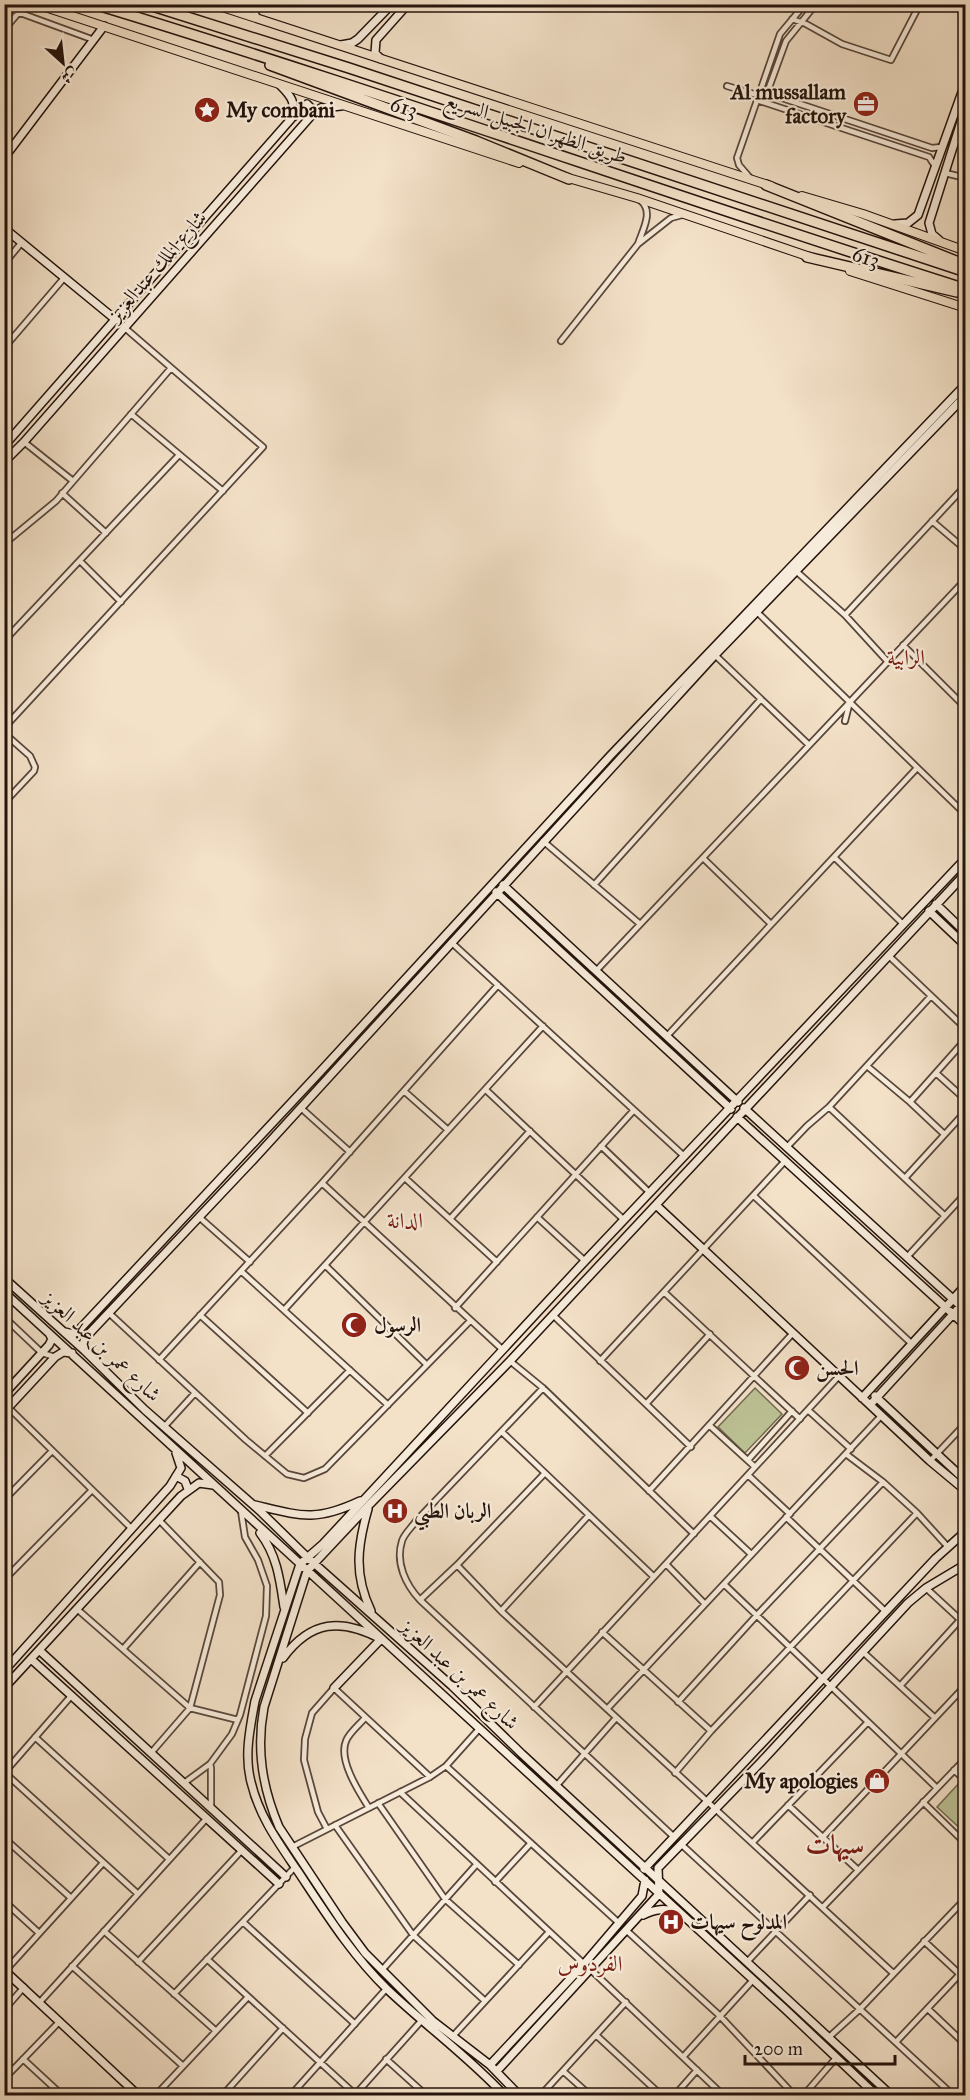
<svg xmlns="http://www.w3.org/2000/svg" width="970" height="2100" font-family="'IM FELL Great Primer',Amiri,serif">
	<rect width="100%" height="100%" fill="#f3e1c8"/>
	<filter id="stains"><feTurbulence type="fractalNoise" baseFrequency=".00333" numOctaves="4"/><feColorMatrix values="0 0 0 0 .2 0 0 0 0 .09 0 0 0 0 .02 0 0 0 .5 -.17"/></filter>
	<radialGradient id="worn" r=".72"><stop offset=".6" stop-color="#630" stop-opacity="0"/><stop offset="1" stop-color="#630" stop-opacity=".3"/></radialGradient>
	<path fill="#bcc295" stroke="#706a50" stroke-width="1.5" d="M755,1388L782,1414L745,1453L718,1427Z
		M960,1782L965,1787V1833L937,1807Z"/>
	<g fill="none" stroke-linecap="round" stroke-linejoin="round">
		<g stroke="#58463b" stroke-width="8">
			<path id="street" d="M816,4L786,41L767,93L932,148L941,147
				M251,5L258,18
				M4,7L94,40
				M792,19L806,24L842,44L891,60L920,4
				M4,30L20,11
				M727,86L754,94H759
				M757,100L929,157L935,166
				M945,173L966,178
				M751,179L739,165L737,158L780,34L805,4
				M641,201C654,212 642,231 638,244L671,218L682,215
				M4,264L22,242
				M561,341L638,244
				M4,348L64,278
				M131,414L223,491
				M24,442L73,481
				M62,493L106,533
				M932,521L966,550
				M4,544L56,501L171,368
				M80,561L121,602
				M796,571L845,615L888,662
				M756,611L966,815
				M845,615L966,485
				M4,641L179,455
				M903,645L966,708
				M715,655L809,745
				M845,721L849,705
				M4,728L263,447L125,328
				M4,733L30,756L35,767L34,771L4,803
				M543,841L640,924
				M834,857L903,924
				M703,858L771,924
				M594,885L761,699
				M451,942L684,1156
				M888,955L966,1029
				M596,971L966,579
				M667,1036L917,768
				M867,1066L910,1102L944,1134
				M936,1073L966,1100
				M486,1090L624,1220
				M404,1091L448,1130
				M910,1102L966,1039
				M829,1107L945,1216
				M301,1108L350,1152
				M601,1146L650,1193
				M787,1147L807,1126L829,1107L931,996
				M405,1178L497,1262
				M905,1178L966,1111
				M322,1183L503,1350
				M754,1196L912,1344
				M199,1217L250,1262
				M537,1217L585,1261
				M450,1219L530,1131
				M907,1257L966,1193
				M325,1265L427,1365
				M241,1271L388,1405
				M664,1292L800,1419
				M455,1308L634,1110
				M284,1310L543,1026
				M109,1313L246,1440L287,1474L304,1478L325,1469L470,1321
				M200,1315L308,1413
				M553,1315L691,1447
				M4,1317L42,1353L55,1357
				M159,1360L322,1183L498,985
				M510,1361L543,1388L694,1534
				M600,1361L785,1161
				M543,1388L416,1521C412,1527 404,1534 402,1541C395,1563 406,1585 420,1600L674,1837
				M646,1404L710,1334
				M8,1407L131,1528
				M808,1410L851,1449
				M709,1425L755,1467
				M164,1427L195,1393
				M502,1432L654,1577
				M846,1454L883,1482L917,1513L948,1547
				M265,1456L350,1370
				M748,1460L792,1411
				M930,1461L966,1423
				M748,1475L790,1514
				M649,1491L793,1333
				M4,1500L52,1451
				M710,1516L751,1554
				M786,1517L886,1612
				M666,1564L705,1604
				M457,1565L501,1611L893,1973
				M4,1580L92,1490
				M724,1584L937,1788
				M926,1588L966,1625
				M420,1600L457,1565L545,1473
				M77,1609L190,1708L238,1720
				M501,1611L589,1515
				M602,1632L711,1731
				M123,1649L200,1562
				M863,1652L935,1718
				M900,1686L960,1620
				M678,1702L757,1615L883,1482
				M534,1707L839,1376
				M607,1709L881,1416
				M364,1719C359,1725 349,1733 346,1741C338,1760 359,1792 369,1808
				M35,1737L169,1859
				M151,1753L190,1708L220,1595L219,1582L159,1520
				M210,1764L211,1768V1808
				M446,1766L619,1923
				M954,1770L966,1781
				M4,1773L72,1695
				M5,1773L138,1894
				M675,1773L711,1731L917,1513
				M184,1783L210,1764L232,1734L240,1715L266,1616L267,1586L258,1560L245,1537L241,1511
				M557,1785L616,1718
				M400,1792L584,1964
				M923,1802L966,1844
				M378,1803L445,1899L519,1965
				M788,1805L858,1870
				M335,1825L413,1935L485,2001
				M327,1829L318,1812L304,1760L305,1739L312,1713L334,1688L430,1777
				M823,1837L966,1685
				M4,1838L71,1898
				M753,1842L868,1722
				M682,1845L954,2096
				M292,1847L430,1777L446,1766L479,1729
				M495,1882L531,1843
				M4,1901L39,1933
				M823,1907L966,1758
				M243,1922L355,2024
				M626,1930L719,2015L795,2096
				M104,1931L216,2031
				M924,1941L966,1980
				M207,1959L357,2096
				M138,1962L242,1850
				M747,1962L810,1895
				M72,1966L183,2066
				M590,1969L724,2096
				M6,1970L103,1863
				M382,1970L476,1865
				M174,1994L295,1867
				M40,2002L207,1818
				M928,2009L966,2045
				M4,2010L24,1987
				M596,2035L662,2096
				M453,2036L549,1932
				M828,2038L860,2009L966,1898
				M896,2042L959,1975
				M683,2057L753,1980
				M23,2059L63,2096
				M386,2059L427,2096
				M563,2071L591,2096
				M4,2079L60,2021
				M155,2096L248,1997
				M222,2096L283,2028
				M290,2096L387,1988
				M354,2096L422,2020
				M540,2096L626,2002
				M674,2096L697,2070
				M803,2096L836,2058"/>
		</g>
		<g stroke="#24130c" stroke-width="10">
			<path id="secondary" d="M341,45L352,43L358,39L392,4
				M381,59L375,53L376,40L408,4
				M293,117L307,104L311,108V116
				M4,158L104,26
				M895,224L908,223L918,215L966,81
				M4,228L116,320
				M939,240L932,234L929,223L966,106
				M4,446L291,119C297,103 291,96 280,85
				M4,462L24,442L311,116L321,108L341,106
				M503,885L738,1102
				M496,892L731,1109
				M936,904L966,933
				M929,911L966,946
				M744,1108L966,1311
				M737,1117L966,1326
				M656,1205L930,1461L966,1491
				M4,1278L85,1351L145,1410L259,1510L307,1557L452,1686L522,1754L892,2096
				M4,1292L785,2009L877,2096
				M65,1332L73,1334L78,1331L320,1072L610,756L966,384
				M85,1351L83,1344L85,1338L253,1160L715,655L966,395
				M4,1394L49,1345L52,1339L50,1335
				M875,1396L966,1481
				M862,1398L966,1285
				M870,1405L966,1300
				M4,1412L55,1357L63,1352L72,1353
				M176,1476L185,1481L188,1489
				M255,1505C301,1516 315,1522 360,1501
				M368,1509C357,1547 354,1575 371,1611
				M260,1533C277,1555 280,1580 284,1607
				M39,1650L286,1877
				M283,1658C311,1620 341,1618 381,1639L334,1688
				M31,1659L279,1884
				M4,1671L170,1486L181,1468L176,1453
				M4,1688L181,1496L199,1483L213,1485
				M644,1869L936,1558L966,1531
				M643,1915C655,1909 665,1908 679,1912
				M4,1970L139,2096
				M490,2065L584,1964L642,1896L645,1880
				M497,2071L659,1894L658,1868L761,1762L908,1603L926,1588L966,1564
				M505,2096C469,2057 426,2026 387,1989C351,1954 325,1912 297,1870C278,1842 259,1816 251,1782C244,1756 250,1728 255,1701L300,1564L323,1544L585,1261L966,858
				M520,2096L490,2065L433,2021L365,1953L342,1922L279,1827C262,1787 256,1749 264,1707L307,1571L369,1505L510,1361L966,873"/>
		</g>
		<g stroke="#24130c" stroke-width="10">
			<path id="primary" d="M36,4L519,163
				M213,4L771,186
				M565,177L637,198L813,258
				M802,196L863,214L966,251
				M850,271L966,308"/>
		</g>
		<g stroke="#24130c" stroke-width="12">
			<path id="highway" d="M94,4C387,93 674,197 966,289
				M146,4L349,68L966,272
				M270,65L476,141L569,179
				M766,185L966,265
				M807,257L957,292"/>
		</g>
		<use href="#street" stroke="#f7ecdb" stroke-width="4.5"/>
		<use href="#secondary" stroke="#f7ecdb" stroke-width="7"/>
		<use href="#primary" stroke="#f3e1c8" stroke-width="8"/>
		<use href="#highway" stroke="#f3e1c8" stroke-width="9"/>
	</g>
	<defs>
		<g id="office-disc" transform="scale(1.35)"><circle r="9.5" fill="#8f2418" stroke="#f7ecdb"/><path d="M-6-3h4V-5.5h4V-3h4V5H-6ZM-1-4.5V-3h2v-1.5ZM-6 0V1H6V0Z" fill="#fff"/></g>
		<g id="sight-disc" transform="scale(1.35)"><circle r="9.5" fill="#8f2418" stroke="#f7ecdb"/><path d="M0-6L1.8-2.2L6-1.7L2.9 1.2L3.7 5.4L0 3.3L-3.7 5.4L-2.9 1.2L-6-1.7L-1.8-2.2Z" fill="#fff"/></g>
		<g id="mosque-disc" transform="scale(1.35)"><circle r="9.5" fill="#8f2418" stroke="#f7ecdb"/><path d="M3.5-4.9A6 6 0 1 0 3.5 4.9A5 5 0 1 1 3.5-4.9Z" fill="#fff"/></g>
		<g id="hospital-disc" transform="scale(1.35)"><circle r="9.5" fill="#8f2418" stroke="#f7ecdb"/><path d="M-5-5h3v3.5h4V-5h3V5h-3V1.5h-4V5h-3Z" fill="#fff"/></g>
		<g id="shop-disc" transform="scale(1.35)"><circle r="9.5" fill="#8f2418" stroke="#f7ecdb"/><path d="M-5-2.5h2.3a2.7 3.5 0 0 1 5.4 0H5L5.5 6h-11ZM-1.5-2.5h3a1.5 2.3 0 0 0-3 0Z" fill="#fff"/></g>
	</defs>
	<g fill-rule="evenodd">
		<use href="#office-disc" x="866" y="104"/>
		<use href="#sight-disc" x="207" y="110"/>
		<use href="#mosque-disc" x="354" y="1325"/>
		<use href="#mosque-disc" x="797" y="1368"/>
		<use href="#hospital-disc" x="395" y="1511"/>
		<use href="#shop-disc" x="877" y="1781"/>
		<use href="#hospital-disc" x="671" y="1922"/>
	</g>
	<g text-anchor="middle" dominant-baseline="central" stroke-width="4.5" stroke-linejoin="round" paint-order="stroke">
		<g font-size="21" font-weight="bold" fill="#24130c" stroke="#f7ecdb" text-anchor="start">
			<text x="846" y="92" text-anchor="end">Al mussallam<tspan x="846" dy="24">factory</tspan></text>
			<text x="226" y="110">My combani</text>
			<text x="374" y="1325">الرسول</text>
			<text x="816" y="1368">الحسن</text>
			<text x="414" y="1511">الربان الطبي</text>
			<text x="858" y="1781" text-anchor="end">My apologies</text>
			<text x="690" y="1922">المدلوح سيهات</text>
		</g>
		<g font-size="21" fill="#24130c" stroke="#f7ecdb">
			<text transform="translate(404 107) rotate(18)">613</text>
			<text transform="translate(536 128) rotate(18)">طريق الظهران الجبيل السريع</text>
			<text transform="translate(866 257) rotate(19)">613</text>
			<text transform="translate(157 266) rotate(-49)">شارع الملك عبدالعزيز</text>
			<text transform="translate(102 1346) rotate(43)">شارع عمر بن عبد العزيز</text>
			<text transform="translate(460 1674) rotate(43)">شارع عمر بن عبد العزيز</text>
		</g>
		<g font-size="22" fill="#7a1f14" stroke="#f7ecdb">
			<text x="906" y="657">الرابية</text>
			<text x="405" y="1220">الدانة</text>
			<text x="590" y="1963">الفردوس</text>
		</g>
		<g font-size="27" font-weight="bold" fill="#7a1f14" stroke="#f7ecdb">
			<text x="835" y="1844">سيهات</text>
		</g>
	</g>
	<rect width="970" height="2100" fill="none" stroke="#f3e1c8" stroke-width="24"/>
	<rect x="6" y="6" width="958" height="2088" fill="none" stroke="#24130c" stroke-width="3"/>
	<rect x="12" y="12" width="946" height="2076" fill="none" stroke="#24130c" stroke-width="1.5"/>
	<g transform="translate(63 63) rotate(153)" stroke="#f7ecdb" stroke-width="4.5" paint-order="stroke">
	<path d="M0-4.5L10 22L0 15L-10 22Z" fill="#24130c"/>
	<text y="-9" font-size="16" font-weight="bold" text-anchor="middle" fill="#24130c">ش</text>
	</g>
	<path d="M745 2055v9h150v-9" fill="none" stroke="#24130c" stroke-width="3"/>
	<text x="754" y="2055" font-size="18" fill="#24130c" stroke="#f7ecdb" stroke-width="4.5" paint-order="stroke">200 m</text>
	<rect width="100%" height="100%" filter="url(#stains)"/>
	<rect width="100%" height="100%" fill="url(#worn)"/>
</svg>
